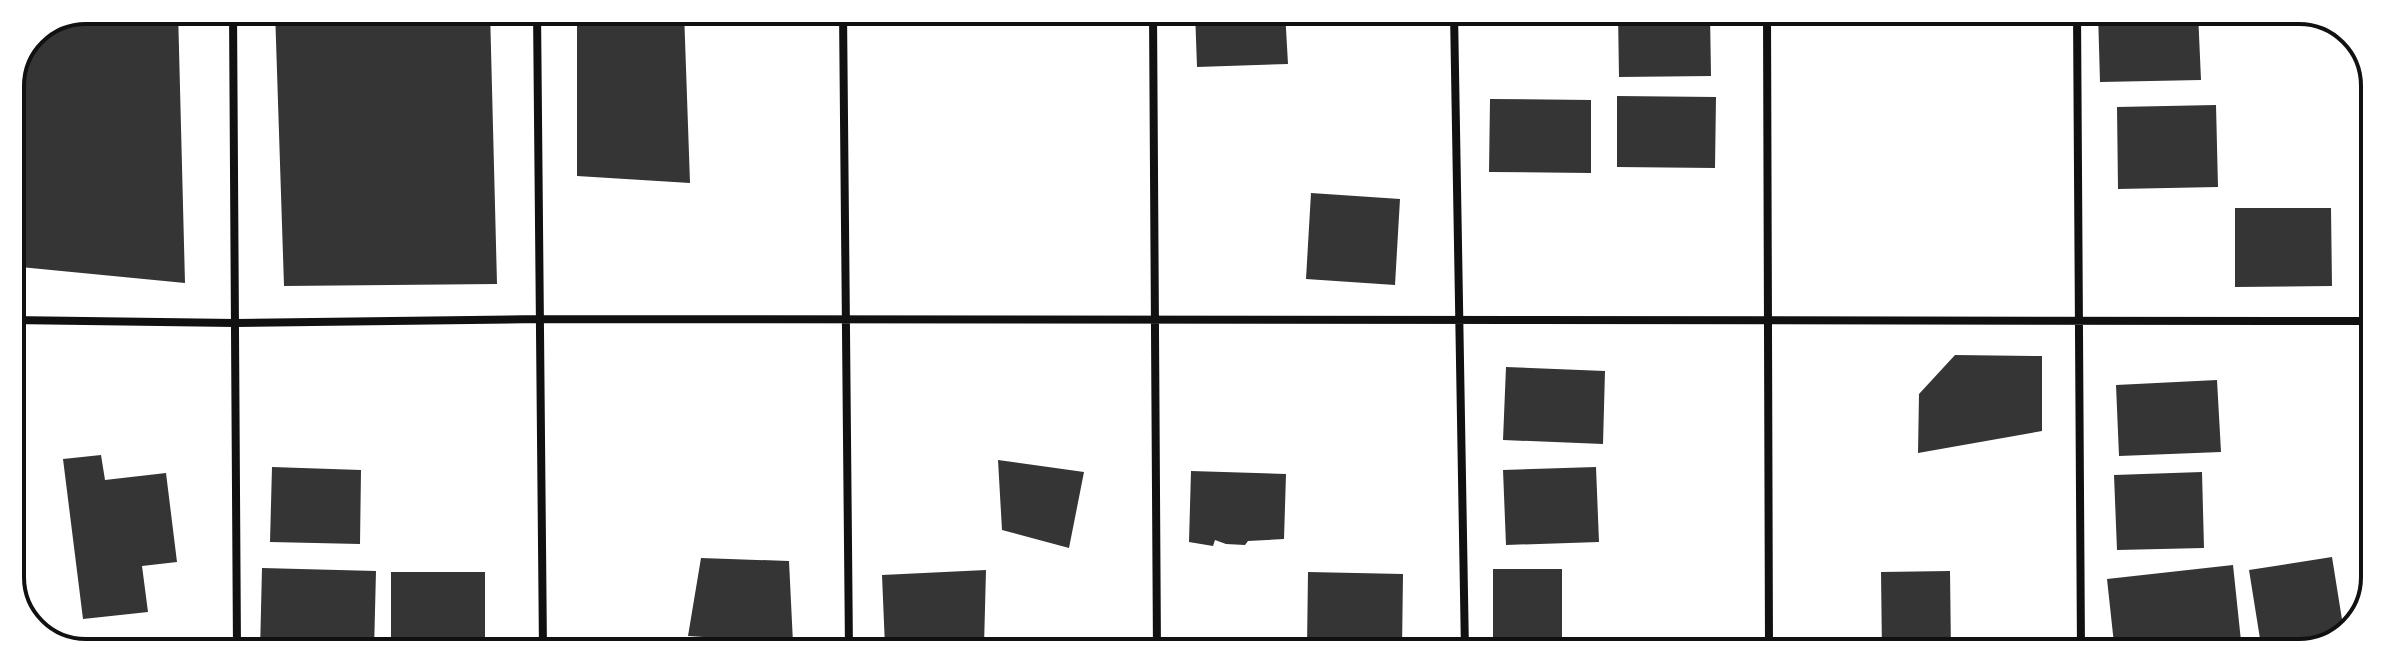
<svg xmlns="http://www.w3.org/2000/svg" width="2385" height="663" font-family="Lora,serif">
	<rect width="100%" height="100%" fill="#fff"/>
	<path fill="#353535" d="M86,10H178L185,283L10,266V85L32,32Z
		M275,10H490L497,284L284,286Z
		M577,11H684L690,183L577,176Z
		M1195,11H1285L1288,64L1197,67Z
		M1618,12H1710L1711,76L1619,77Z
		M2098,12H2198L2201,80L2100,82Z
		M1617,96L1716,97L1715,168L1617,167Z
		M1490,99L1591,100V173L1489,172Z
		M2216,105L2218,187L2118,189L2117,107Z
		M1311,193L1400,199L1395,285L1306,279Z
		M2235,208H2331L2332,286L2235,287Z
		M1955,355L2042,356V431L1918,453L1919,394Z
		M1506,367L1605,371L1603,444L1503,440Z
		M2217,380L2221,452L2119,456L2116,385Z
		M101,455L105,480L166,473L177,562L142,566L148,612L83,619L63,459Z
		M998,460L1084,472L1069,548L1002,530Z
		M272,467L361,470L360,544L270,542Z
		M1596,467L1599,542L1506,545L1503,470Z
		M1191,471L1286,474L1284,539L1248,541L1245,545L1226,544L1215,540L1213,546L1189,542Z
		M2202,472L2204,548L2117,550L2114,475Z
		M2332,557L2344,632L2261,645L2249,570Z
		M701,558L789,561L793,643L688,636Z
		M2233,565L2241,641L2115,653L2107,579Z
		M262,568L376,571L374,651H260Z
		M1493,569H1562V648H1493Z
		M986,570L984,646L885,647L882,575Z
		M1950,571L1951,653H1882L1881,572Z
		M391,572H485V639L391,640Z
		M1308,572L1403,574L1402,650L1307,647Z"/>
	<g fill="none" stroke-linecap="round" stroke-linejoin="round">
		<path stroke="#111" stroke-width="8" d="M233,10L237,651
			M537,10L543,651
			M843,11L849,651
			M1153,11L1157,652
			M1454,12L1465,652
			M1767,12L1769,652
			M2077,12L2081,653
			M10,320L235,323L539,319L2374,321"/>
	</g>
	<path d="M0 0H2385V663H0ZM86 24H2299A62 62 0 0 1 2361 86V577A62 62 0 0 1 2299 639H86A62 62 0 0 1 24 577V86A62 62 0 0 1 86 24Z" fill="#fff" fill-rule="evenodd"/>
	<path fill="none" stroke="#111" stroke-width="4" d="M86 24H2299A62 62 0 0 1 2361 86V577A62 62 0 0 1 2299 639H86A62 62 0 0 1 24 577V86A62 62 0 0 1 86 24Z"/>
</svg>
